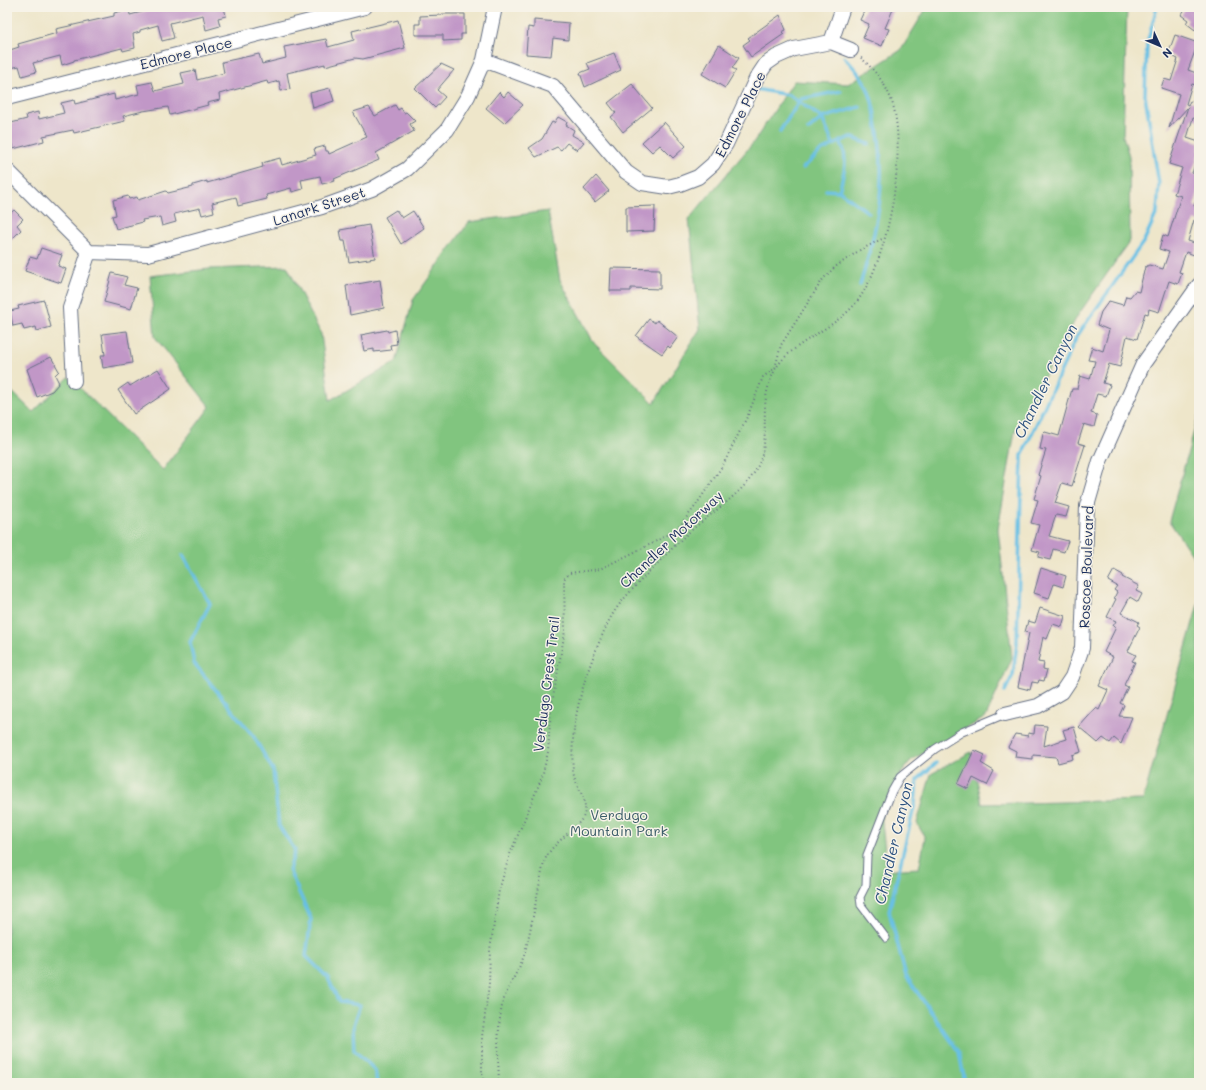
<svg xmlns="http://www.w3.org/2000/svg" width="1206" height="1090" font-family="Mali,sans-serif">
	<rect width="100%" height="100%" fill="#f7f3e8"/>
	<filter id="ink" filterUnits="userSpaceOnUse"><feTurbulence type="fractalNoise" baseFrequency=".025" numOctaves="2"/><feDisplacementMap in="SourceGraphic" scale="8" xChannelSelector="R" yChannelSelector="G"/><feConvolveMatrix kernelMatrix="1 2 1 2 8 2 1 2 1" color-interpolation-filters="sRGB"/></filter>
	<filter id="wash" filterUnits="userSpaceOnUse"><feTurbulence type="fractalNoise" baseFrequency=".012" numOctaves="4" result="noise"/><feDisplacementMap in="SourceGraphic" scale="16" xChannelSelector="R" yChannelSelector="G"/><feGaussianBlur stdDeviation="0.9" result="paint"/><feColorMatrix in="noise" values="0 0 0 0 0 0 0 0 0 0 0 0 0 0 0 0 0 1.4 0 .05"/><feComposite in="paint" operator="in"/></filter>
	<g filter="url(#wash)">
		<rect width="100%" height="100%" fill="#eee6ca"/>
		<path fill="#81c57f" stroke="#4e7a6e" d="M927,7H1127L1123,136L1129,156L1130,241L1078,315L1015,431L998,529L1012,658L986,717L910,761L900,775L881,813L887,870L919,868L925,838L917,823L931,774L971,752L982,804L1143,800L1199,601V1083H7V387L33,412L69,377L163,470L210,407L155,337L150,276L209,269L287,266L321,334L330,400L396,362L413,300L469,222L548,211L560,280L594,343L654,403L700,329L689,219L753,143L794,81L848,84L901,50Z
			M1199,413V565L1169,521Z"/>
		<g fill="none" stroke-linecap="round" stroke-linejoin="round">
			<path stroke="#67c0e5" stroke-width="3.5" d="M844,57C852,65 859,73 865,83C871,94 874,108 876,121C888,181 878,227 860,285
				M755,89L789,95L822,118L833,144
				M808,130L822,118L860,107
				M780,131L801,99L841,91
				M803,168L821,151L850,137L869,144
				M826,190L839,191L869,213
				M839,191C844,174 849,157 840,141
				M183,555L210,604L190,642L194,663L254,737L273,770L279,826L295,850L289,870L311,919L306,956L328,978L339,1002L360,1005L353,1025L354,1050L375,1070L377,1083
				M1005,691L1013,675L1017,643L1022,455L1077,336L1144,241L1157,212L1159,184L1145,95L1147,44L1157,7
				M936,763L917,780L915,803L889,911L906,976L959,1052L965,1083"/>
		</g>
		<g id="blocks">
			<path fill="#c197c7" d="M161,7H224L226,16L218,18L220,26L206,30L203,15L170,23L174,38L162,41L158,25L140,30V32L133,34L135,48L123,51L122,48L74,60V61L62,65L60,56L33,63L36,72L22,76L19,66L7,69V51L19,47L18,44L57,33L56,29L114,16V13L129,9L130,15Z
				M866,7H894L885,28L889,29L882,46L863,38L869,24L860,20Z
				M1187,7H1199V24L1195,30L1186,23L1188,20L1181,15Z
				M442,14H465V34H461V40L443,41V35H415V24H420V16L442,15Z
				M780,15L786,30L782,32L784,34L751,57L743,45L750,40L748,38L752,35Z
				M398,20L405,48L363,59L355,58L325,66V64L287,73L290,89L281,91L279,81L268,84L267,81L219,94L220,100L207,103L208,105L170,115L168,107L143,111L123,116L125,121L74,133L73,130L43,136L44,141L13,149L7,124L27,119L26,115L38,112L39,119L64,113L61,103L74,100L75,104L114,94L115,100L139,94L137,85L152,82L155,91L184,84L181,73L195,70L197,80L224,73L222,62L259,54L262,64L286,58L284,47L326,39L328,47L354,40L352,31Z
				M534,20L569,23L568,40L553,38L551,56L526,54L528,27L534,28Z
				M1175,35L1198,43L1188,70L1199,74V86L1192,84L1186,104L1188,105L1190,101L1197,103L1196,107L1199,108V120L1193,118L1187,138L1199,142V153L1192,173L1199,176V190L1194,206L1199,208V222L1194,220L1188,241L1198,244L1194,255L1186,252L1179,272L1182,273L1178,284L1169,281L1159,312L1149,309L1148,314L1145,313L1137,339L1127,336L1120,367L1109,364L1103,383L1110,385L1106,396L1097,394L1091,413L1097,415L1094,427L1084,424L1078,443L1085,445L1072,486L1062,483L1055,503L1069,507L1066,517L1056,515L1049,536L1068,541L1064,552L1053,549L1050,560L1038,557L1040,552L1032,550L1039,525L1031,523L1038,500L1034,499L1041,476L1038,475L1046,450L1040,449L1043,434L1045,432L1059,436L1072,389H1077L1080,376L1090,379L1095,361L1088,360L1092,347L1103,351L1109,330L1097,325L1101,312L1109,301L1123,305L1126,296L1130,297L1135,291L1139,292L1145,267L1149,265L1163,269L1169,252L1159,249L1163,235L1168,237L1181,196L1174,194L1182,168L1169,164L1188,107L1169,128L1179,94L1161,88L1164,79L1171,81L1178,59L1168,54Z
				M719,45L739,58L732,68L736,70L725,88L702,74Z
				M614,53L621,70L585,87L580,73L590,69L587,63Z
				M441,64L454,70L437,90L445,97L435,108L415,88Z
				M632,84L652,108L623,132L611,117L616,113L608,103Z
				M330,88L334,101L313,108L310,93Z
				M499,92L504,97L508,92L523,105L504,123L486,108Z
				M395,105L398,110L401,108L404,113L406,112L415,121L410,124L414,131L376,153L379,160L334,179L335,181L322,184L320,176L301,180L303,189L292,192L291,188L266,195L267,199L238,206L236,197L212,203L214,212L202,215L200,208L174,214L176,222L162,226L160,217L142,220L143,222L116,229L112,216L116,215L113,200L128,196L129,199L137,197L138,200L166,191L168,193L193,187V185L207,181V183L263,167L262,163L280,158L282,165L316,155L314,149L325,146L326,151H328L329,154L367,137L353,112L369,107L375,116Z
				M558,117L567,122L566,125L574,130L572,135L584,142L577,150L567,143L561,150L557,147L536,157L529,148L542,139L552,122L554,123Z
				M664,122L686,146L673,158L660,145L652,152L642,142Z
				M596,176L609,191L595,202L584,189Z
				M655,206L654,231L626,232V207Z
				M14,210L23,219L17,225L21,230L7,244V216Z
				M396,210L402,218L413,211L424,228L401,244L385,217Z
				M369,225L375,258L349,262L345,241H342L340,230Z
				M41,248L62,255L58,266L66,269L61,283L25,271L30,257L37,259Z
				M611,268L660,269V289L631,288V291H610Z
				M112,273L127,277L124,285L137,288L131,309L104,302Z
				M380,280L384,308L350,315L346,286Z
				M44,300L51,327L37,331L36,327L24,330L22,324L13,326L10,311L19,309L18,306Z
				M649,319L655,323L657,320L678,337L670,348L668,346L662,354L636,336Z
				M387,330L388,332L395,330L397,344L390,345L391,350L374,352V349L364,351L361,335Z
				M127,331L132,363L103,368L101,355H105L102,334Z
				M51,357L59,371L55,375L59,383L52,391L37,397L27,369Z
				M158,369L171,389L134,414L118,390L128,383L130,386Z
				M1041,568L1066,576L1063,587L1054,584L1049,598L1034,593Z
				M1114,570L1123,575L1122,577L1139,586L1136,591L1142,594L1138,602L1130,597L1121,613L1139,622L1137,625L1140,627L1128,651L1136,655L1132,661L1135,662L1124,685L1128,687L1120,703L1124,705L1119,716L1132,717L1121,744L1114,738L1110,743L1103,738L1098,743L1079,727L1096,708L1099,710L1108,690L1099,686L1113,657L1104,652L1116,627L1113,626L1116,621L1107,617L1116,599L1114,598L1117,592L1114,590L1117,586L1108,581Z
				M1040,608L1065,616L1062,627L1053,624L1047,639L1043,637L1038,662L1044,663L1043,669L1047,670L1044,681L1039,680L1038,683L1032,682L1030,690L1018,687L1029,633L1025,632L1028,621L1035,623Z
				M1035,725L1047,726L1044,746L1066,739L1063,730L1074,727L1081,752L1072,755L1073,759L1058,763L1056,757L1033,755V759L1015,757L1016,751L1008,747L1015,734L1028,736V733L1034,734Z
				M974,750L985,755L981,763L994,771L987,785L973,778L968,789L958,784Z"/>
		</g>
	</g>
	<g filter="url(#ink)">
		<use href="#blocks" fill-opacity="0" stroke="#656f84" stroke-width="1"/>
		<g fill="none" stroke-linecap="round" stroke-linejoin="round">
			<g stroke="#656f84" stroke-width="9">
				<path id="lane" d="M886,938L861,905L860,897L866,885L867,855L892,791L900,777L935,749L962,732L1005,714"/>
			</g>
			<g stroke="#656f84" stroke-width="16">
				<path id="street" d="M831,42L843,7
					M484,60L553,86L626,172L642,183L668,187L680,184L698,177L713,164L726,144L756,79L766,64L776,57L794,49L831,42L851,50
					M7,98L365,7
					M7,170L89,252L70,308L74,381
					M89,252L148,254L322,207L372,189L407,169L447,130L468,96L484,60L495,7
					M1005,714L1038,706L1062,692L1072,677L1082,648L1087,506L1100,461L1143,364L1199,285"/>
			</g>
			<path stroke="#656f84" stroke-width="2" stroke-dasharray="1 3" stroke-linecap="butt" d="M484,1083L482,1073V1037L489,984L490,950L499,890L510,854L542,777L548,752L551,709L565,631L564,579L570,573L600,569L655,542L678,528L694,508L723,465L748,415L763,377L775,368L781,345L823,279L835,267L860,250L884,238
				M499,1083C498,1057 497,1032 502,1006C506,987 520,971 525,952C531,929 535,905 540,882C542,873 543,861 548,854C555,842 581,825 584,815C589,799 574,785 573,770C569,721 586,670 606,627C615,606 630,592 645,576C659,562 673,547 687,534C705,518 725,505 742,488C782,447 752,416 774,372C786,345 835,329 855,304C888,265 907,154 893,105C887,85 875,70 860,57"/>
			<use href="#lane" stroke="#fff" stroke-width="7"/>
			<use href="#street" stroke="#fff" stroke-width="14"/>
		</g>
	</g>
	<g text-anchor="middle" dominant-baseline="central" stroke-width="3" stroke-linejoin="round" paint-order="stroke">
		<g font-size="14" fill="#1b2f5e" stroke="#f7f3e8">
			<text transform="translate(186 53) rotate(-14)">Edmore Place</text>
			<text transform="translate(740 114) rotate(-63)">Edmore Place</text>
			<text transform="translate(319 206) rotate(-18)">Lanark Street</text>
			<text transform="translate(671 539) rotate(-43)">Chandler Motorway</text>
			<text transform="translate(1086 567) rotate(-88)">Roscoe Boulevard</text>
			<text transform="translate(546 684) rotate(-83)">Verdugo Crest Trail</text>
		</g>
		<g font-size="14" fill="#3a5c68" stroke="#f7f3e8">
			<text x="619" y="814">Verdugo<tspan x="619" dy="16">Mountain Park</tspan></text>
		</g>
		<g font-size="15" font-style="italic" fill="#2e5380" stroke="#f7f3e8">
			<text transform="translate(1045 381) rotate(-64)">Chandler Canyon</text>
			<text transform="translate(893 843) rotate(-77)">Chandler Canyon</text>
		</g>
	</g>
	<rect width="1206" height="1090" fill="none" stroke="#f7f3e8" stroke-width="24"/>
	<g transform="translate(1160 46) rotate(134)" stroke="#f7f3e8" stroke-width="3" paint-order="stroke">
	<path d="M0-3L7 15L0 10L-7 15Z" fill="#1b2f5e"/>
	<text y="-6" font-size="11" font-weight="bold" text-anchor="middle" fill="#1b2f5e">N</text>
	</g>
</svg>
